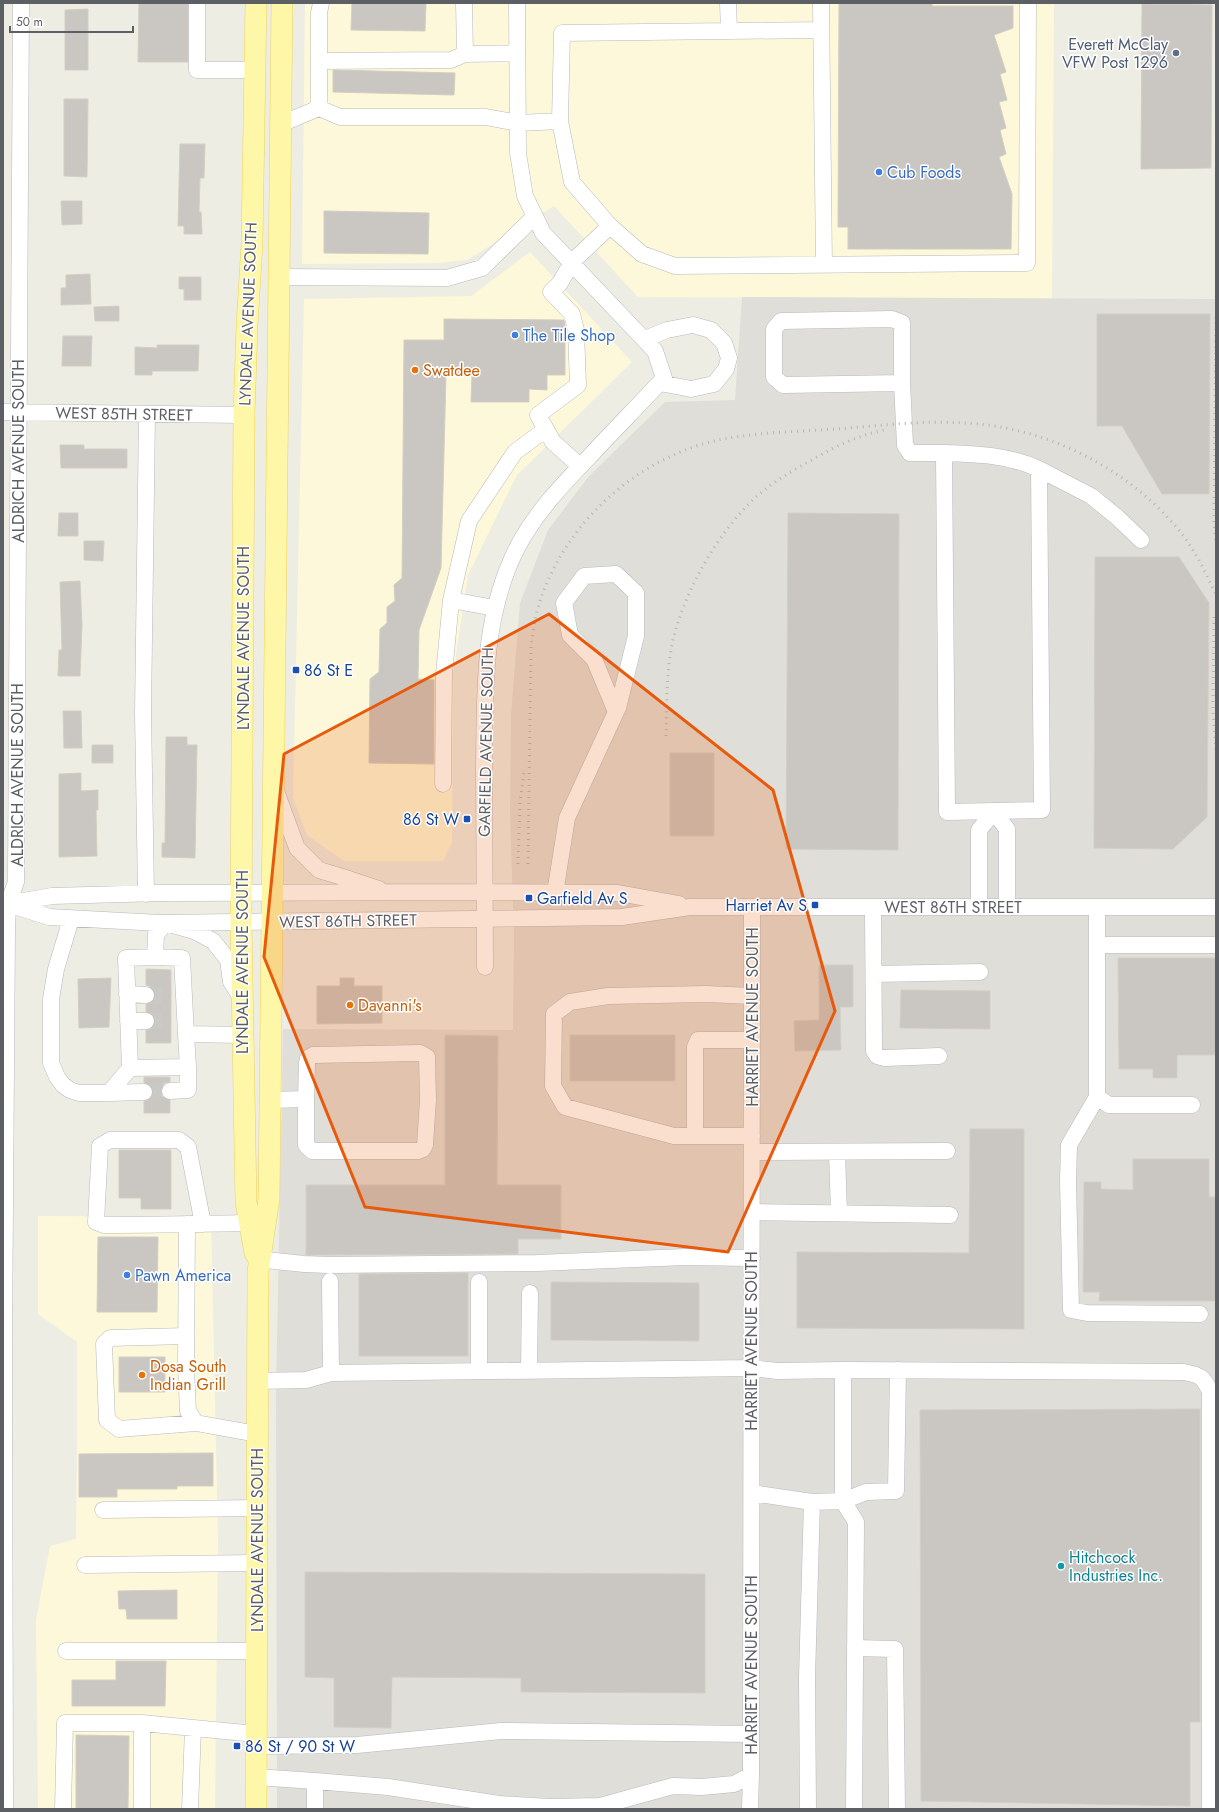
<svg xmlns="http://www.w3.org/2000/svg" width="1219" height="1812" font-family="Jost,sans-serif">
	<rect width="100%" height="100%" fill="#eeede4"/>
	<path fill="#fdf8d9" d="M305,3H1054L1052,299L638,297L554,206L467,260L438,263L302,264Z
		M530,252L632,362L517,475L468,575L453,675L452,842L443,861H344L307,835L293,798L304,299L471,296Z
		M38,1216L211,1217L218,1540L215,1809H38L36,1620L50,1546L76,1539L77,1437V1342L38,1314Z"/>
	<path fill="#e0ded8" d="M742,297L1216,299V1809H277L276,1393L283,1029L513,1030L514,935L510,816L511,714L520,603L548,530L589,476L665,402L735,400Z"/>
	<path fill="#cac6c1" stroke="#d3cfc2" d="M139,3H188V62H138Z
		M352,3H426L425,31L351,30Z
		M839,3H932V6H1013V28L994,35L1006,72L1000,74L1007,100L999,102L1006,128L1000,130L1006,154L999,157L1012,194L1011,249H848V227H838Z
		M1142,4L1212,5L1211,168L1141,169Z
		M88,9V70H65V10Z
		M333,70L455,73L454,95L333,92Z
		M64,99H88L87,177L64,176Z
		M180,144H205L204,178H200L199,212H201L202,234H184V226H178Z
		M61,201H82V224L62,225Z
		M324,211L429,213L428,254L324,253Z
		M90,274L91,304L61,305V288H66V275Z
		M179,277H201V300H184V289H179Z
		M119,306V321H95L94,307Z
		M1097,314H1210L1209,494H1162L1122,426H1097Z
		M444,319L564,320L565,326V375H547V390L529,389V402H471L472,374H446L441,568L419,630L418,679L434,680V764L369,763L370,679L379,672L380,629L387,623V607L395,601L394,585L402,578L404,340H444Z
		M63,336H92L91,366H62Z
		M157,345H199L198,371H152V375H135V347L157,348Z
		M60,445H84V449H127V468H61Z
		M59,513H78V536H58Z
		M788,513L899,514L898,850L786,849Z
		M84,541H104L103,561L84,560Z
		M1095,557H1179L1209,603L1207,817L1173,849L1094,848Z
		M80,581L82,626L80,676H58L59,650H62L60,582Z
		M63,711H81L82,748H64Z
		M166,737H187V745H197L195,858L162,857V843H165Z
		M92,745H113V763H92Z
		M670,753H714V836H670Z
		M81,773V791L98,790V810H96L97,856L59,857V774Z
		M1118,958H1216V1055H1177V1078H1153V1069H1119Z
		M819,965H853V1007H840L841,1050L795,1051L794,1021L819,1020Z
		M146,969L171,970V1043H146V1030L151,1029L155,1021L154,1016L146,1012V1004L154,1000L155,995L151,987L146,985Z
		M111,978L109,1027L79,1028L78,979Z
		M340,978H354V986H382V1023L317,1024V986H340Z
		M901,990L990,991V1029L900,1028Z
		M445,1035L498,1036L497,1185H561V1239H518V1254L306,1255V1185H445Z
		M570,1035H675V1081H570Z
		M144,1077H170V1082L164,1083L161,1091L162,1096L170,1100V1113H144V1101L149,1100L153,1092L152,1087L144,1083Z
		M970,1129H1024V1329L797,1328V1252L969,1253Z
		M119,1150H171V1209H141V1198H119Z
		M1133,1159H1209V1197H1216V1301H1099L1100,1292H1083L1084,1182H1101V1189L1133,1190Z
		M98,1237H158L157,1312H97Z
		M468,1273V1356H359V1274Z
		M551,1282L699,1283V1341L551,1340Z
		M119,1357H165V1392H119Z
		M1200,1409V1722H1190V1806L921,1801L920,1410Z
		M213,1453V1486H177V1489H117V1497H79V1454Z
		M305,1572L705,1574V1693L521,1692V1678L392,1677L391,1728L334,1727V1678L305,1677Z
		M177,1590V1619H127L126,1609H119L118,1591Z
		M116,1661H166L165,1706H72V1680H116Z
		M76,1735L129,1736L128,1809H76Z"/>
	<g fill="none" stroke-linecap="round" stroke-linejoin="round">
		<path stroke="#cacac4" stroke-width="16" stroke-dasharray="16 8" stroke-linecap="butt" d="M146,995L171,996
			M146,1021H171
			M144,1092L170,1091"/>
		<g stroke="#b6b9be" stroke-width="17">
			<path id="minor" d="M197,3V70H255
				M464,3L465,54
				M821,3L824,265
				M729,31L821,30
				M517,53L465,54L451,60L319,61V108L340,117H486L518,123L560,121L572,182L610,226L572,262L560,283L551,292L572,314L576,330L578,385L538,415L553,442L580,466
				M319,61V13L321,3
				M560,121L562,33L729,31L728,3
				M281,124L319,108
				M610,226L642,254L675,266L1027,263L1028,3
				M279,277L447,278L482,268L535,216
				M645,339L667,330L693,325L711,330L724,343L729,358L726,369L714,384L691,389L660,383
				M902,383L783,385L774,377V329L781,321L892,319L902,323V383L905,445L910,453H944
				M3,412L244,415
				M944,453C977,454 1009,455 1039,469L1042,810L947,812Z
				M1039,469L1091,496L1117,517L1141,540
				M495,608L451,600L469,521L515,452L546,429
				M443,784L444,674L451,600
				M276,791L297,848L319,870L349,879L379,889
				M555,893L567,818L616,712L618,708L636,636V593L616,574L584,576L564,603L570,635L594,659L616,712
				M146,894L143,713L147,414
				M12,903L52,896L160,893L484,892L618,893L679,904
				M8,904L49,917L160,923L622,917L690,907H1216
				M873,907L874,1051L877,1056L885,1058L939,1056
				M979,907V830L994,812L1007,829V907
				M1097,907V1097L1109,1105H1192
				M71,919L56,969L51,999V1063L57,1077L63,1085L70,1090L79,1093H109L130,1068L188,1067L186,1034L242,1035
				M1097,945H1216
				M485,967C485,900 484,834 484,768C485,692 482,617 517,548C535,513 563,484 590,456C614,430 640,404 664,378L655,351L543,233L525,196L518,153L517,3
				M874,974L980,972
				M127,994L146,995
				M752,996L706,994L608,996L570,1002L554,1014L553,1086L565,1107L674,1136H752
				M128,1021H146
				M186,1034L182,958L155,957L156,934L166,923L194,931L213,941L228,960L231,982L242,999
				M130,1068L126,958L155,957
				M170,1091L188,1090V1067
				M109,1093L144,1092
				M1097,1097L1069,1145L1068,1181L1071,1310L1087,1313L1200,1314
				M270,1100L306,1099L307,1063L308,1058L313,1055L420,1053L427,1057L428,1100L425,1145L423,1149L418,1151H312L306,1145V1099
				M695,1136V1047L698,1040H752
				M752,1152L947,1151
				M837,1152L839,1213
				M752,1212L950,1215
				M187,1224L186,1368L188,1411L196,1423L257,1434
				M203,1224L188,1147L179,1140H110L100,1146L96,1222L104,1225C153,1225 201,1224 250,1223
				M256,1259L304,1264L328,1265L537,1263L685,1257L752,1258
				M330,1281L331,1373
				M186,1336L110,1338L104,1344L107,1420L119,1429L196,1423
				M479,1370V1282
				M529,1370L530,1293
				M843,1370L1184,1372C1200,1375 1204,1377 1210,1392V1809
				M257,1381L306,1380L331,1373L752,1368L777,1371L843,1370V1501L812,1502L807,1678L808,1809
				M752,1493L812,1502
				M103,1510L257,1508
				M85,1565L257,1563
				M855,1648L895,1649L897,1809
				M66,1651H257
				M142,1723V1809
				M256,1746L357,1745L501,1731L751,1734
				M256,1777L315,1781V1809
				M315,1781L388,1787L499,1804L549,1807L600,1806
				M5,1809L4,1341L7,930L8,904L16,882L21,3
				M63,1809L65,1723H142L256,1734
				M190,1809L193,1728
				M601,1809L600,1806L673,1786L702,1787L734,1784L751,1775
				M750,1809L751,1775L752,908
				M854,1809L856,1522L843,1501L866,1492L896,1491L898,1370"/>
		</g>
		<g stroke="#f0d15a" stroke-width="22">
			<path id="major" d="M255,1253L246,1202L241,922L244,415L247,326L252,243L256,3
				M256,1809L258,1271L269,1199L282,3"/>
		</g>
		<use href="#minor" stroke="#fff" stroke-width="16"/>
		<use href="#major" stroke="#fef7a8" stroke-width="21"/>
		<path stroke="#b4b5b5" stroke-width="3" stroke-dasharray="1 5" stroke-linecap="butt" d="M1216,317L1214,523L1216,543
			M1214,617L1213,711L1216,751
			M666,736C667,705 666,671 673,640C685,590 718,532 756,497C774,481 795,469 817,457C838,445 860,435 884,430
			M518,864L520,802L524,773
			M528,864L531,645C533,635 534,624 536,615C558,529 633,459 718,440C756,432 796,432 835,429C878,426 922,420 965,423C1049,427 1134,471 1185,538C1198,556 1207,576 1216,595"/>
	</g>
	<path fill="#e8590c" fill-opacity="0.2" stroke="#e8590c" stroke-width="3" stroke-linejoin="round" d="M549,614L773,790L835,1011L728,1252L365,1207L264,957L284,754Z"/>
	<circle fill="#5c6f8a" stroke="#fff" stroke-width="1.5" cx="1176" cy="53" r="4"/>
	<g fill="#3f7fe0" stroke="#fff" stroke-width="1.5">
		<circle cx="879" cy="172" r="4"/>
		<circle cx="515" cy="335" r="4"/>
		<circle cx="127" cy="1275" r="4"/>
	</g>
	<g fill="#e8710a" stroke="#fff" stroke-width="1.5">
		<circle cx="415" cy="370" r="4"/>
		<circle cx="350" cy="1005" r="4"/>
		<circle cx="142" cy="1375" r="4"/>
	</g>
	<g fill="#1a4fb4" stroke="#fff" stroke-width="1.5">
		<rect x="292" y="666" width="8" height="8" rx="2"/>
		<rect x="463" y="815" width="8" height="8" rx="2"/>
		<rect x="525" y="894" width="8" height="8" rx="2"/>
		<rect x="811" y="901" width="8" height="8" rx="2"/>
		<rect x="233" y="1742" width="8" height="8" rx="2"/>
	</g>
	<circle fill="#0f9aa8" stroke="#fff" stroke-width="1.5" cx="1061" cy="1566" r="4"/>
	<g text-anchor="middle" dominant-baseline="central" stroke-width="3" stroke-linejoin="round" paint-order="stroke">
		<g font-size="16" fill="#4e5e75" stroke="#fff" text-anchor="end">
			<text x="1168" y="44">Everett McClay<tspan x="1168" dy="18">VFW Post 1296</tspan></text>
		</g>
		<g font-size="16" fill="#366cbe" stroke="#fff" text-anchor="start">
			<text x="887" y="172">Cub Foods</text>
			<text x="523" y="335">The Tile Shop</text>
			<text x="135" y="1275">Pawn America</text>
		</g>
		<g font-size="16" fill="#5c5f64" stroke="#fff">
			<text transform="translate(248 314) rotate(-88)">LYNDALE AVENUE SOUTH</text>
			<text transform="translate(124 414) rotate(1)">WEST 85TH STREET</text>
			<text transform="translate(18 451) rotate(-90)">ALDRICH AVENUE SOUTH</text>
			<text transform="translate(243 638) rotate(-90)">LYNDALE AVENUE SOUTH</text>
			<text transform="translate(486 742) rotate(-89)">GARFIELD AVENUE SOUTH</text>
			<text transform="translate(17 775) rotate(-90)">ALDRICH AVENUE SOUTH</text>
			<text x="953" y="907">WEST 86TH STREET</text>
			<text transform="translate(348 921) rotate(-1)">WEST 86TH STREET</text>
			<text transform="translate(242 962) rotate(-90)">LYNDALE AVENUE SOUTH</text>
			<text transform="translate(752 1017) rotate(-90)">HARRIET AVENUE SOUTH</text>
			<text transform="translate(751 1341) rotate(-90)">HARRIET AVENUE SOUTH</text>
			<text transform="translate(257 1540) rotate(-90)">LYNDALE AVENUE SOUTH</text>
			<text transform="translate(751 1665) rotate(-90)">HARRIET AVENUE SOUTH</text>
		</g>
		<g font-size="16" fill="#c56008" stroke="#fff" text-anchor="start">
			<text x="423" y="370">Swatdee</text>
			<text x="358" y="1005">Davanni's</text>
			<text x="150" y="1366">Dosa South<tspan x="150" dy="18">Indian Grill</tspan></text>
		</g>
		<g font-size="16" fill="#164399" stroke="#fff" text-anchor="start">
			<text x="304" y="670">86 St E</text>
			<text x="459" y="819" text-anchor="end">86 St W</text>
			<text x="537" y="898">Garfield Av S</text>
			<text x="807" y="905" text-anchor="end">Harriet Av S</text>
			<text x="245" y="1746">86 St / 90 St W</text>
		</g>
		<g font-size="16" fill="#0d838f" stroke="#fff" text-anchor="start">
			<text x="1069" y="1557">Hitchcock<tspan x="1069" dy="18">Industries Inc.</tspan></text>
		</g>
	</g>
	<rect width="1219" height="1812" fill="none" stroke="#5c5f64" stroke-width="8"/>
	<path d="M10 26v6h123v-6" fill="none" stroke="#5c5f64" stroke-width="2"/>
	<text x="16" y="26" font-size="12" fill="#5c5f64" stroke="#ffffff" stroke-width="3" paint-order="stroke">50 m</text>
</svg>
